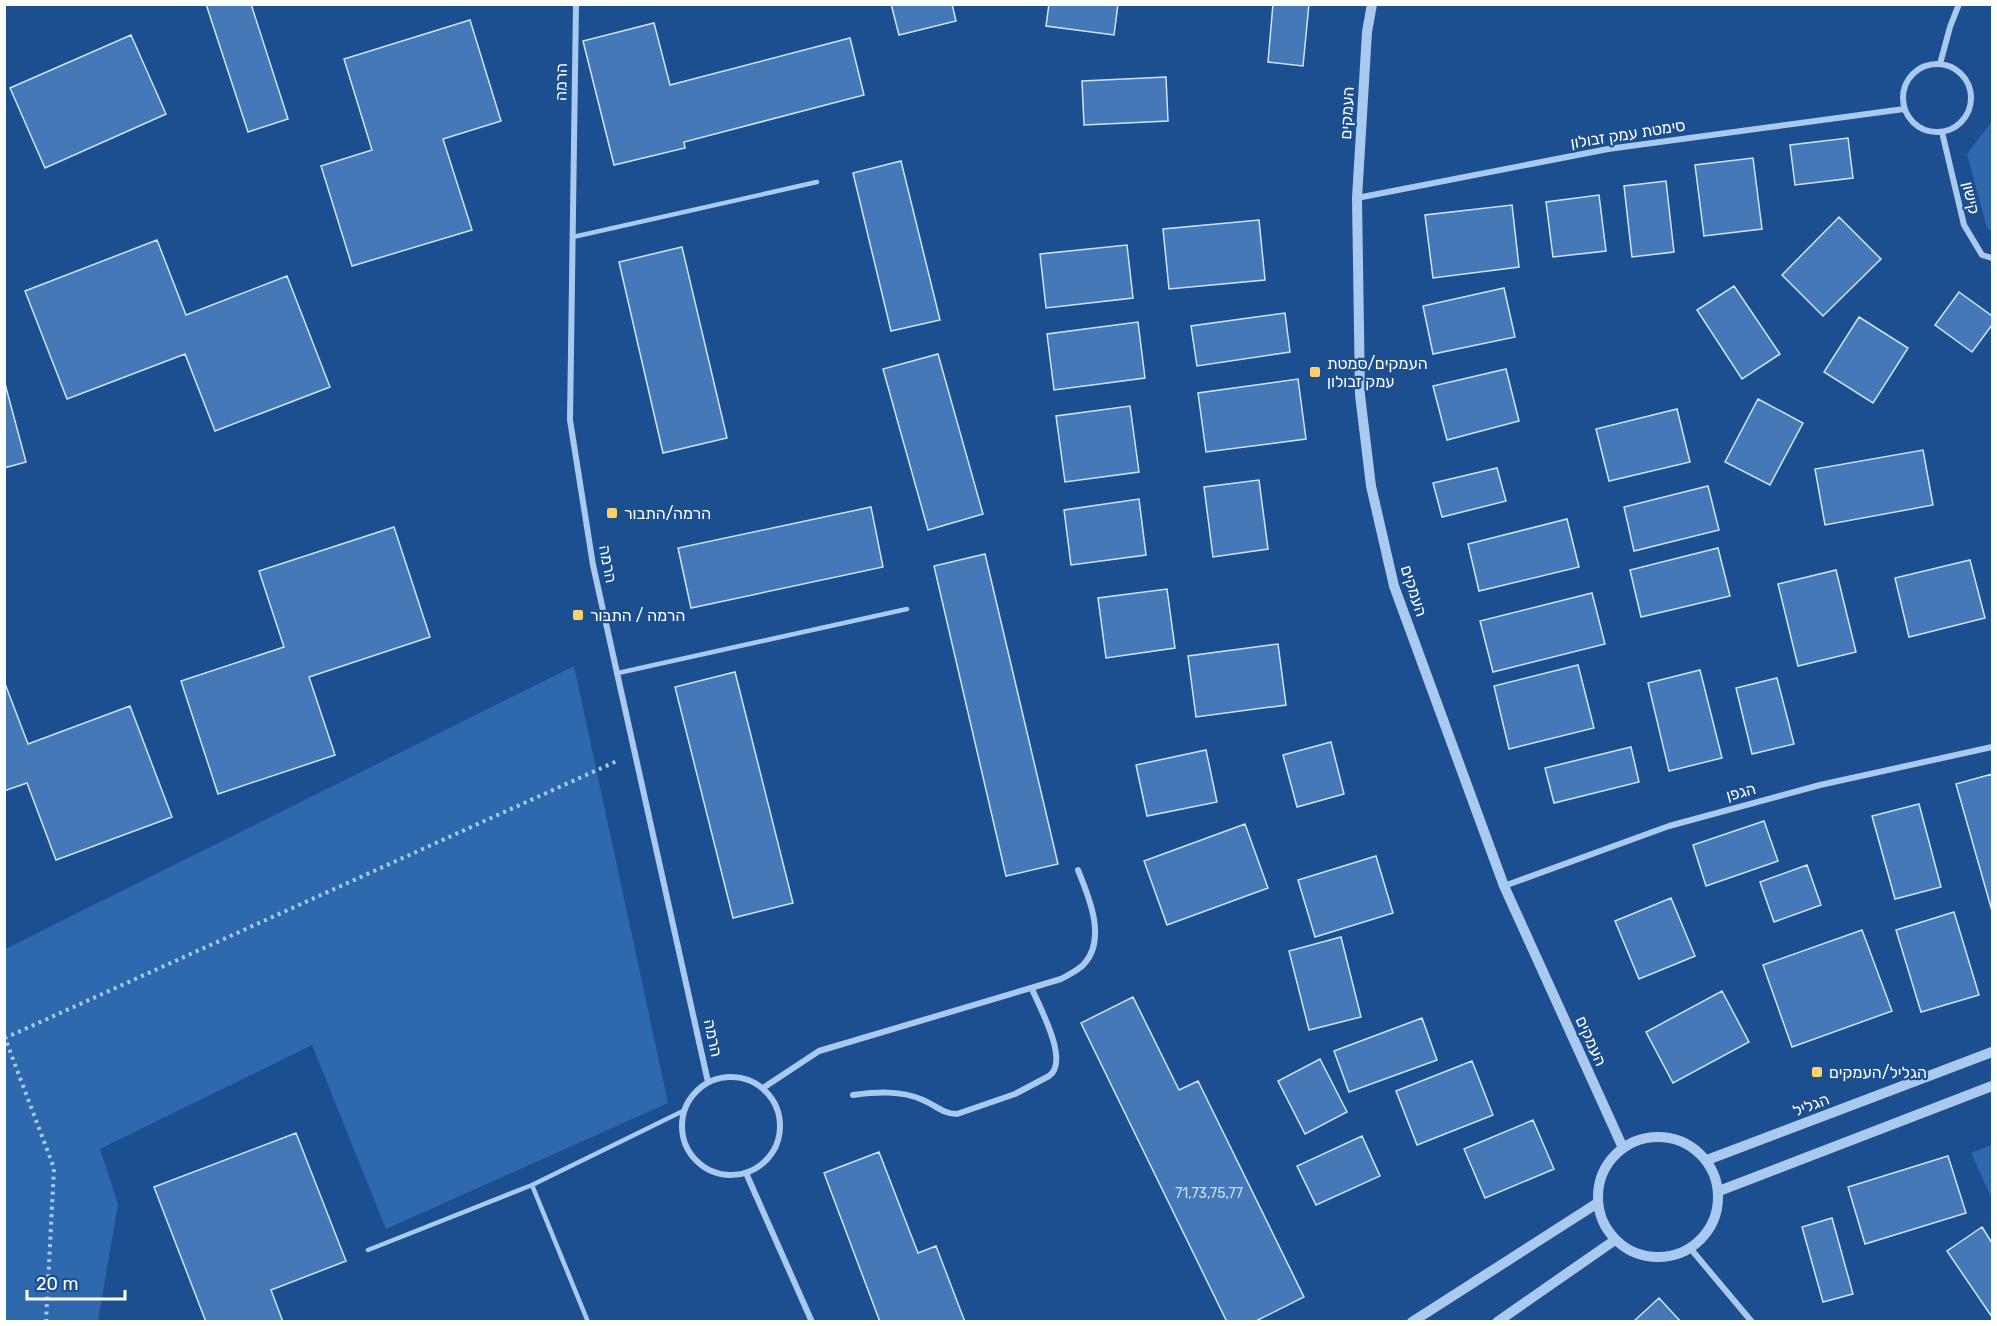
<svg xmlns="http://www.w3.org/2000/svg" width="1997" height="1326" font-family="Rubik,'Noto Sans Hebrew',sans-serif">
	<rect width="100%" height="100%" fill="#1b4f8f"/>
	<path fill="#2e69ad" d="M1992,121V231L1987,228L1967,154Z
		M574,666L668,1103L386,1229L312,1045L100,1149L118,1204L98,1321H5V949Z
		M1992,1145V1199L1971,1153Z"/>
	<path fill="#4478b7" stroke="#cfe3fa" stroke-width="1.5" d="M206,4H251L288,119L248,132Z
		M891,4H952L956,21L899,35Z
		M1049,4H1118L1114,35L1046,26Z
		M1273,4H1309L1303,66L1268,62Z
		M470,20L501,121L443,139L472,230L352,266L321,166L372,150L344,59Z
		M654,23L670,85L850,38L864,95L684,142L685,148L614,165L583,41Z
		M131,35L166,114L45,168L10,88Z
		M1166,77L1168,121L1084,125L1082,81Z
		M1848,138L1853,178L1795,185L1790,145Z
		M1753,158L1762,229L1704,236L1695,165Z
		M901,161L940,320L891,331L853,173Z
		M1666,181L1674,252L1632,257L1624,186Z
		M1599,195L1606,251L1553,257L1546,202Z
		M1512,205L1519,267L1433,278L1425,215Z
		M1839,217L1881,259L1823,316L1782,275Z
		M1259,220L1265,280L1169,289L1163,229Z
		M157,240L186,315L287,276L330,387L215,431L185,354L67,399L25,291Z
		M1127,245L1133,298L1046,308L1040,254Z
		M682,247L727,438L663,453L619,262Z
		M1734,286L1780,354L1742,379L1697,310Z
		M1504,288L1515,337L1433,354L1423,306Z
		M1959,292L1992,316V325L1972,352L1935,325Z
		M1285,313L1290,352L1197,366L1191,326Z
		M1859,317L1908,348L1873,403L1824,372Z
		M1138,322L1145,378L1054,390L1047,334Z
		M938,354L983,514L928,530L883,369Z
		M1506,369L1519,421L1447,440L1433,386Z
		M1298,379L1306,439L1206,452L1198,393Z
		M4,380L26,462L4,468Z
		M1758,399L1803,423L1770,485L1725,462Z
		M1130,406L1139,472L1065,482L1056,416Z
		M1677,409L1690,462L1609,481L1596,429Z
		M1923,450L1933,505L1825,525L1815,469Z
		M1497,468L1506,501L1442,517L1433,483Z
		M1259,480L1268,549L1213,557L1204,487Z
		M1708,486L1719,530L1634,551L1624,507Z
		M1139,499L1146,555L1071,565L1064,510Z
		M871,507L883,567L691,608L678,548Z
		M1567,519L1579,567L1479,591L1468,544Z
		M394,527L430,637L309,677L335,755L218,794L181,681L284,647L259,571Z
		M1718,548L1730,596L1641,617L1630,570Z
		M985,554L1058,864L1006,876L934,566Z
		M1970,560L1985,618L1909,637L1895,578Z
		M1836,570L1856,652L1798,666L1778,584Z
		M1167,589L1175,648L1106,658L1098,598Z
		M1592,593L1605,644L1493,672L1480,621Z
		M1278,644L1286,705L1196,717L1188,656Z
		M1578,665L1594,728L1509,749L1494,686Z
		M1700,670L1722,758L1669,771L1648,683Z
		M735,672L793,903L733,918L675,687Z
		M1777,678L1794,744L1752,754L1736,688Z
		M4,681L28,744L130,706L172,817L56,860L27,783L4,791Z
		M1331,742L1344,794L1297,807L1283,755Z
		M1631,747L1639,782L1554,803L1545,768Z
		M1206,750L1217,802L1147,816L1136,765Z
		M1992,774V911L1956,784Z
		M1919,804L1941,887L1895,899L1872,816Z
		M1764,821L1778,861L1706,886L1693,845Z
		M1245,824L1268,888L1167,925L1144,861Z
		M1376,856L1393,913L1315,937L1298,880Z
		M1807,865L1821,905L1774,922L1760,882Z
		M1671,898L1695,956L1639,979L1615,921Z
		M1954,912L1979,995L1921,1012L1896,930Z
		M1862,930L1892,1011L1792,1047L1763,965Z
		M1341,937L1361,1017L1309,1030L1289,951Z
		M1722,991L1749,1042L1673,1083L1646,1032Z
		M1133,997L1179,1090L1198,1081L1304,1297L1254,1322H1227L1081,1023Z
		M1422,1018L1437,1060L1349,1092L1334,1051Z
		M1320,1059L1347,1112L1305,1134L1278,1081Z
		M1472,1061L1493,1115L1417,1145L1396,1091Z
		M1533,1120L1554,1169L1485,1198L1464,1149Z
		M296,1133L346,1261L271,1290L283,1322H206L154,1187Z
		M1362,1136L1380,1176L1316,1205L1297,1166Z
		M879,1152L918,1253L936,1246L965,1322H880L824,1173Z
		M1948,1156L1966,1213L1865,1244L1848,1187Z
		M1832,1218L1853,1294L1823,1302L1802,1227Z
		M1982,1227L1992,1243V1317L1947,1251Z
		M1659,1298L1681,1322H1633Z"/>
	<g fill="none" stroke-linecap="round" stroke-linejoin="round">
		<path stroke="#a9c9ee" stroke-width="4" stroke-dasharray="3 4.5" stroke-linecap="butt" d="M46,1322L54,1168L5,1038L617,761"/>
		<path stroke="#a9c9ee" stroke-width="4.5" d="M573,237L817,182
			M618,673L907,609
			M368,1250L532,1185
			M588,1322L532,1185L683,1111"/>
		<path stroke="#a9c9ee" stroke-width="6" d="M576,4L570,420L593,565L708,1082
			M1940,64L1950,27L1959,4
			M1903 98a34 34 0 1 1 68 0a34 34 0 1 1-68 0Z
			M1942,132L1964,225L1982,255L1992,258
			M1357,198L1608,149L1904,109
			M1504,886L1669,826L1820,785L1992,747
			M682 1126a49 49 0 1 1 98 0a49 49 0 1 1-98 0Z
			M763,1088L819,1051L1061,979C1068,975 1079,970 1084,964C1107,939 1089,897 1078,870
			M853,1095C876,1092 901,1090 923,1100C935,1105 943,1114 957,1114L1015,1094L1049,1076C1070,1062 1040,1008 1032,989
			M746,1173L812,1322
			M1690,1248L1752,1322"/>
		<path stroke="#a9c9ee" stroke-width="10" d="M1372,4L1367,32L1357,198L1360,395L1371,486L1394,586L1504,886L1623,1148
			M1598 1197a60 60 0 1 1 120 0a60 60 0 1 1-120 0Z
			M1707,1160L1992,1052
			M1719,1191L1992,1086
			M1412,1322L1596,1204
			M1497,1322L1615,1240"/>
	</g>
	<g fill="#ffd166" stroke="#1b4f8f" stroke-width="2">
		<rect x="1309" y="366" width="12" height="12" rx="3"/>
		<rect x="606" y="507" width="12" height="12" rx="3"/>
		<rect x="572" y="609" width="12" height="12" rx="3"/>
		<rect x="1811" y="1066" width="12" height="12" rx="3"/>
	</g>
	<g text-anchor="middle" dominant-baseline="central" stroke-width="4.5" stroke-linejoin="round" paint-order="stroke">
		<g font-size="14" fill="#d0dded">
			<text x="1209" y="1193">71,73,75,77</text>
		</g>
		<g font-size="16" fill="#fff" stroke="#1b4f8f">
			<text transform="translate(561 82) rotate(-89)">הרמה</text>
			<text transform="translate(1347 113) rotate(-87)">העמקים</text>
			<text transform="translate(1628 134) rotate(-9)">סימטת עמק זבולון</text>
			<text transform="translate(1971 198) rotate(77)">קישון</text>
			<text transform="translate(608 564) rotate(79)">הרמה</text>
			<text transform="translate(1414 591) rotate(72)">העמקים</text>
			<text transform="translate(1741 792) rotate(-15)">הגפן</text>
			<text transform="translate(713 1038) rotate(78)">הרמה</text>
			<text transform="translate(1591 1041) rotate(66)">העמקים</text>
			<text transform="translate(1811 1105) rotate(-21)">הגליל</text>
		</g>
		<g font-size="16" fill="#fff" stroke="#1b4f8f" text-anchor="start">
			<text x="1327" y="363">העמקים/סמטת<tspan x="1327" dy="18">עמק זבולון</tspan></text>
			<text x="624" y="513">הרמה/התבור</text>
			<text x="590" y="615">הרמה / התבור</text>
			<text x="1829" y="1072">הגליל/העמקים</text>
		</g>
	</g>
	<rect width="1997" height="1326" fill="none" stroke="#ffffff" stroke-width="12"/>
	<path d="M27 1290v9h98v-9" fill="none" stroke="#ffffff" stroke-width="3"/>
	<text x="36" y="1290" font-size="18" fill="#ffffff" stroke="#1b4f8f" stroke-width="4.5" paint-order="stroke">20 m</text>
</svg>
